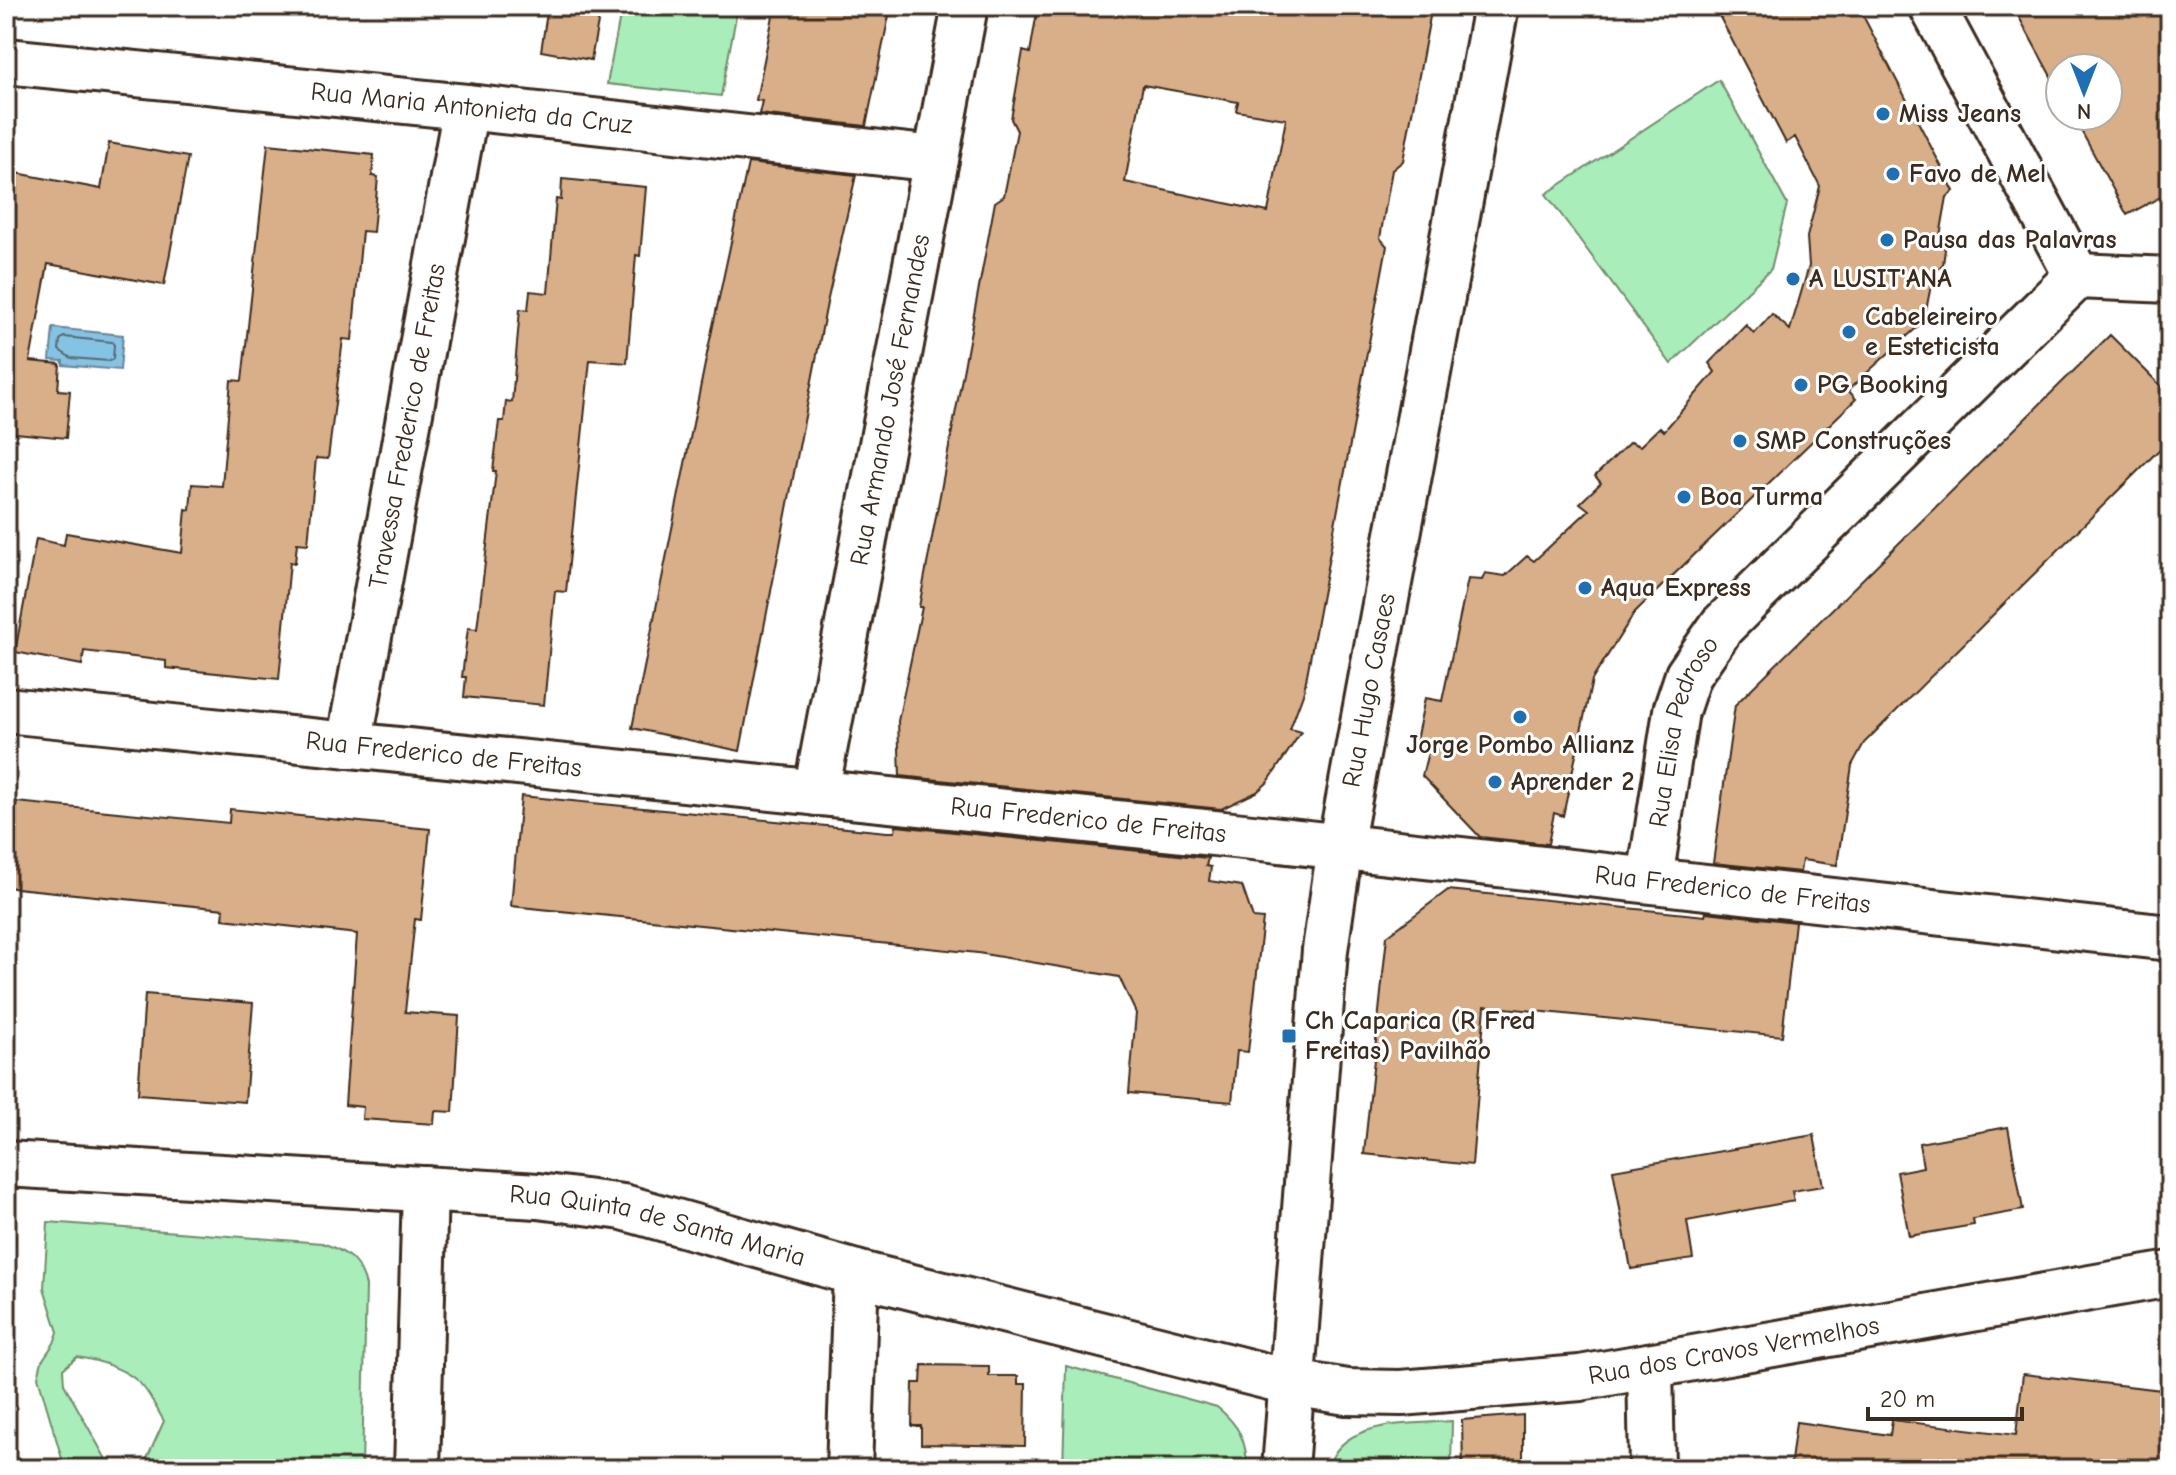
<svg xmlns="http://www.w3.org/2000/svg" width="2176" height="1475" font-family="'Comic Neue',sans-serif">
	<rect width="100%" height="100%" fill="#fff"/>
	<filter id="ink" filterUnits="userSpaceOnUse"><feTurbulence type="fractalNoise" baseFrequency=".0125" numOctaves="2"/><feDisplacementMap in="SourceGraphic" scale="16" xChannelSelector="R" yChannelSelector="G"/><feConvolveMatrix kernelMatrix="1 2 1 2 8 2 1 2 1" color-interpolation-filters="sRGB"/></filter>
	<g filter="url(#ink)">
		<path fill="#a8edba" stroke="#728c6c" stroke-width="2" d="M622,6H738L721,96L607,84Z
			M1719,80L1787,204L1771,269L1671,364L1546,194Z
			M48,1222L322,1243C346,1251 360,1261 366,1286L362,1469H137L146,1461L164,1421C157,1410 152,1398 144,1388C131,1370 98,1360 77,1357L63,1369L64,1384L107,1461L116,1469H65L38,1377L42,1361L54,1343L58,1332L44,1288Z
			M6,1235L15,1236L6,1381Z
			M1066,1366L1217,1407C1239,1425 1247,1441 1247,1469H1063Z
			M1452,1421L1451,1469H1328C1340,1418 1411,1425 1452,1421Z"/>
		<path fill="#85c3e5" stroke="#678695" stroke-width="2" d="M53,328L123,335L120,370L63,365V361L50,360Z"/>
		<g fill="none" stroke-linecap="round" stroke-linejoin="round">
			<path stroke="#59676e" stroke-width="2" d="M64,337L112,342L114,345L113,359L109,361L71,358L59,350L60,340Z"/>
		</g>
		<path fill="#d8af89" stroke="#3b2a1e" stroke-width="2" fill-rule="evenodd" d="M548,6H601L591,60L541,51Z
			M775,6H891L866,126L759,114L762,101L756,100Z
			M1038,6H1432L1403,161L1392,170L1380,238L1387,246L1304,691L1290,729L1301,732L1268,782L1257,792L1221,809L900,776L898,721L922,607H919L995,202L1004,196L1017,131L1011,119L1023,51L1030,53ZM1143,85L1238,102L1236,111L1286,119L1268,212L1125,182Z
			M1714,6H1858L1954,191L1947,197L1940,236L1945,250L1943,264L1933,275L1924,321L1848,390L1856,399L1635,612L1592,680L1563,816L1554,813L1548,844L1480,837L1422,776L1429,748L1415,745L1425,698L1442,701L1468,579L1482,580L1485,573L1505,576L1527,556L1534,561L1589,510L1580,503L1601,483L1595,476L1630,442L1640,446L1660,427L1664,431L1715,372L1709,363L1746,325L1754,334L1772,314L1790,330L1809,266L1807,237L1820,186L1795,137L1786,143Z
			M2013,6H2170V192L2127,215L2073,116H2108V68H2060V93Z
			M109,143L188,157L164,285L48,264L30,361L60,364L58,390L70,391L66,438L6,432V171L101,189Z
			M268,144L374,155L372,176L378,177L373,232L362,231L352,340L343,339L328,459L316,458L308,544L297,543L295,563L290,562L279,679L166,668V661L84,651L82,665L15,652L36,539L64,545L66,533L182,553L186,509L190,510L192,484L222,486L231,380L242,381Z
			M748,163L856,175L827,303L740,751L632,728L708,349Z
			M562,179L646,187L640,256L636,255L627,363L590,360L566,592L555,591L544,705L464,697L466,677H462L468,628L477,629L496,471H493L499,421H504L506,401L512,402L520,309L528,310L530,291L548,293L556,199L561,200Z
			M2110,335L2170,395V439L1864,743L1852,765L1837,865L1802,860L1800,872L1713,863L1735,705Z
			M521,796L887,832H895L896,826L1208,858L1206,866L1211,867L1209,881L1242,886L1253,918L1263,919L1248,1052L1237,1051L1232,1102L1129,1093L1136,1013L1119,977L978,953L511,906Z
			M6,801L229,823L230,809L430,829L421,920L415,919L405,1012L459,1016L453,1112L435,1111L434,1124L362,1119L363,1107L345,1105L357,934L223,919L224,909L6,887Z
			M1448,890L1705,916L1706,912L1795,922L1782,1036L1485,1006L1472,1165L1364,1154L1387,936Z
			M145,994L253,1003L245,1102L138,1094Z
			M2008,1127L2023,1210L1973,1219L1974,1225L1909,1236L1897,1172L1923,1167L1919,1143Z
			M1814,1135L1823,1186L1792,1191L1794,1201L1687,1221L1693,1259L1631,1269L1613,1170Z
			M922,1365L989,1366V1376H1018V1384H1026L1025,1446L921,1444V1426H912L913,1383H921Z
			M2023,1374L2170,1391V1469H1790L1796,1422L1890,1435L1892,1420L2016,1435Z
			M1523,1415V1469H1463L1462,1420Z"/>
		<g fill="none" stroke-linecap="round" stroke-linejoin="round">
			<g stroke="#3b2a1e" stroke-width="50">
				<g id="minor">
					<path d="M1932,6L2077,276"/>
					<path id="s1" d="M6,61L466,107L936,159"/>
					<path d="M2077,276L2170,280"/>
					<path id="s2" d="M6,710L1243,836L2170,938"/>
					<path id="s3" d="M349,745L466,107"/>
					<path id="s4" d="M816,793L965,6"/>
					<path id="s5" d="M1650,879L1676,711L1688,675L1722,626L2077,276"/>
					<path id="s6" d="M6,1164L538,1196L623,1207L856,1273L1293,1383L1347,1392L1401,1393L1580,1378L2170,1274"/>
					<path d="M1650,1366L1652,1469"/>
					<path d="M417,1469L425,1189"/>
					<path d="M849,1469L856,1273"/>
					<path id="s7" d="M1285,1469L1325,950L1340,847L1496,6"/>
				</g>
			</g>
			<use href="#minor" stroke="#fff" stroke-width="44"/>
		</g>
	</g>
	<g fill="#1f6fb2" stroke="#fff" stroke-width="3">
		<circle cx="1883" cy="114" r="8"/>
		<circle cx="1893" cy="174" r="8"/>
		<circle cx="1887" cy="240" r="8"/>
		<circle cx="1793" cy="279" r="8"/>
		<circle cx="1849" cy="332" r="8"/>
		<circle cx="1801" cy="385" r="8"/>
		<circle cx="1740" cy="441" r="8"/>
		<circle cx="1684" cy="497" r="8"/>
		<circle cx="1585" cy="588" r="8"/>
		<circle cx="1520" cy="717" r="8"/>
		<circle cx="1495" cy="782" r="8"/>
		<rect x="1281" y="1028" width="16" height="16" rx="4"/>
	</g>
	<g text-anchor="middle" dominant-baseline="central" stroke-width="6" stroke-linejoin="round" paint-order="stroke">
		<g font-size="26" fill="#3b2a1e" stroke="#fff">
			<text stroke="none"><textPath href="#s1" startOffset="468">Rua Maria Antonieta da Cruz</textPath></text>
			<text stroke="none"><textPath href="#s4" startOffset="400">Rua Armando José Fernandes</textPath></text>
			<text stroke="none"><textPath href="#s3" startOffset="324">Travessa Frederico de Freitas</textPath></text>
			<text stroke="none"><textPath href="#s7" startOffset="784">Rua Hugo Casaes</textPath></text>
			<text stroke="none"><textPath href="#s5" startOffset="152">Rua Elisa Pedroso</textPath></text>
			<text stroke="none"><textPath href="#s2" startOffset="440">Rua Frederico de Freitas</textPath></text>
			<text stroke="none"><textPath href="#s2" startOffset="1088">Rua Frederico de Freitas</textPath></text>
			<text stroke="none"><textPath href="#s2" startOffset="1736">Rua Frederico de Freitas</textPath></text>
			<text stroke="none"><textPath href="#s6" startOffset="656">Rua Quinta de Santa Maria</textPath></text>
			<text stroke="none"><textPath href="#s6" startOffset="1756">Rua dos Cravos Vermelhos</textPath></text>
		</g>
		<g font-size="26" font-weight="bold" fill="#3b2a1e" stroke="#fff" text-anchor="start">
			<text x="1899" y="114">Miss Jeans</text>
			<text x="1909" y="174">Favo de Mel</text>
			<text x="1903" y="240">Pausa das Palavras</text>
			<text x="1809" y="279">A LUSIT'ANA</text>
			<text x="1865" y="317">Cabeleireiro<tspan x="1865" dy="30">e Esteticista</tspan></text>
			<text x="1817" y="385">PG Booking</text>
			<text x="1756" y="441">SMP Construções</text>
			<text x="1700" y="497">Boa Turma</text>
			<text x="1601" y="588">Aqua Express</text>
			<text x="1520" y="745" text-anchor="middle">Jorge Pombo Allianz</text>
			<text x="1511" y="782">Aprender 2</text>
			<text x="1305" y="1021">Ch Caparica (R Fred<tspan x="1305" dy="30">Freitas) Pavilhão</tspan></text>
		</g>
	</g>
	<rect width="2176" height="1475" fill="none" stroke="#fff" stroke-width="32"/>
	<rect x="16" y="16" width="2144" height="1443" fill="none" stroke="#3b2a1e" stroke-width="3" filter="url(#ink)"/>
	<g transform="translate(2084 92) rotate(180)"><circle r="38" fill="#ffffff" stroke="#b1aaa5" stroke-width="2"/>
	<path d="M0-6L14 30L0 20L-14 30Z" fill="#1f6fb2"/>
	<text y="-12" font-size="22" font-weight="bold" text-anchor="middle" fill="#3b2a1e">N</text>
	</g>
	<path d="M1868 1407v12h154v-12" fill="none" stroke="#3b2a1e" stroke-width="4"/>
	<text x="1880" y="1407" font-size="24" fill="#3b2a1e" stroke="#ffffff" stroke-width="6" paint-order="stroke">20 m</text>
</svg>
